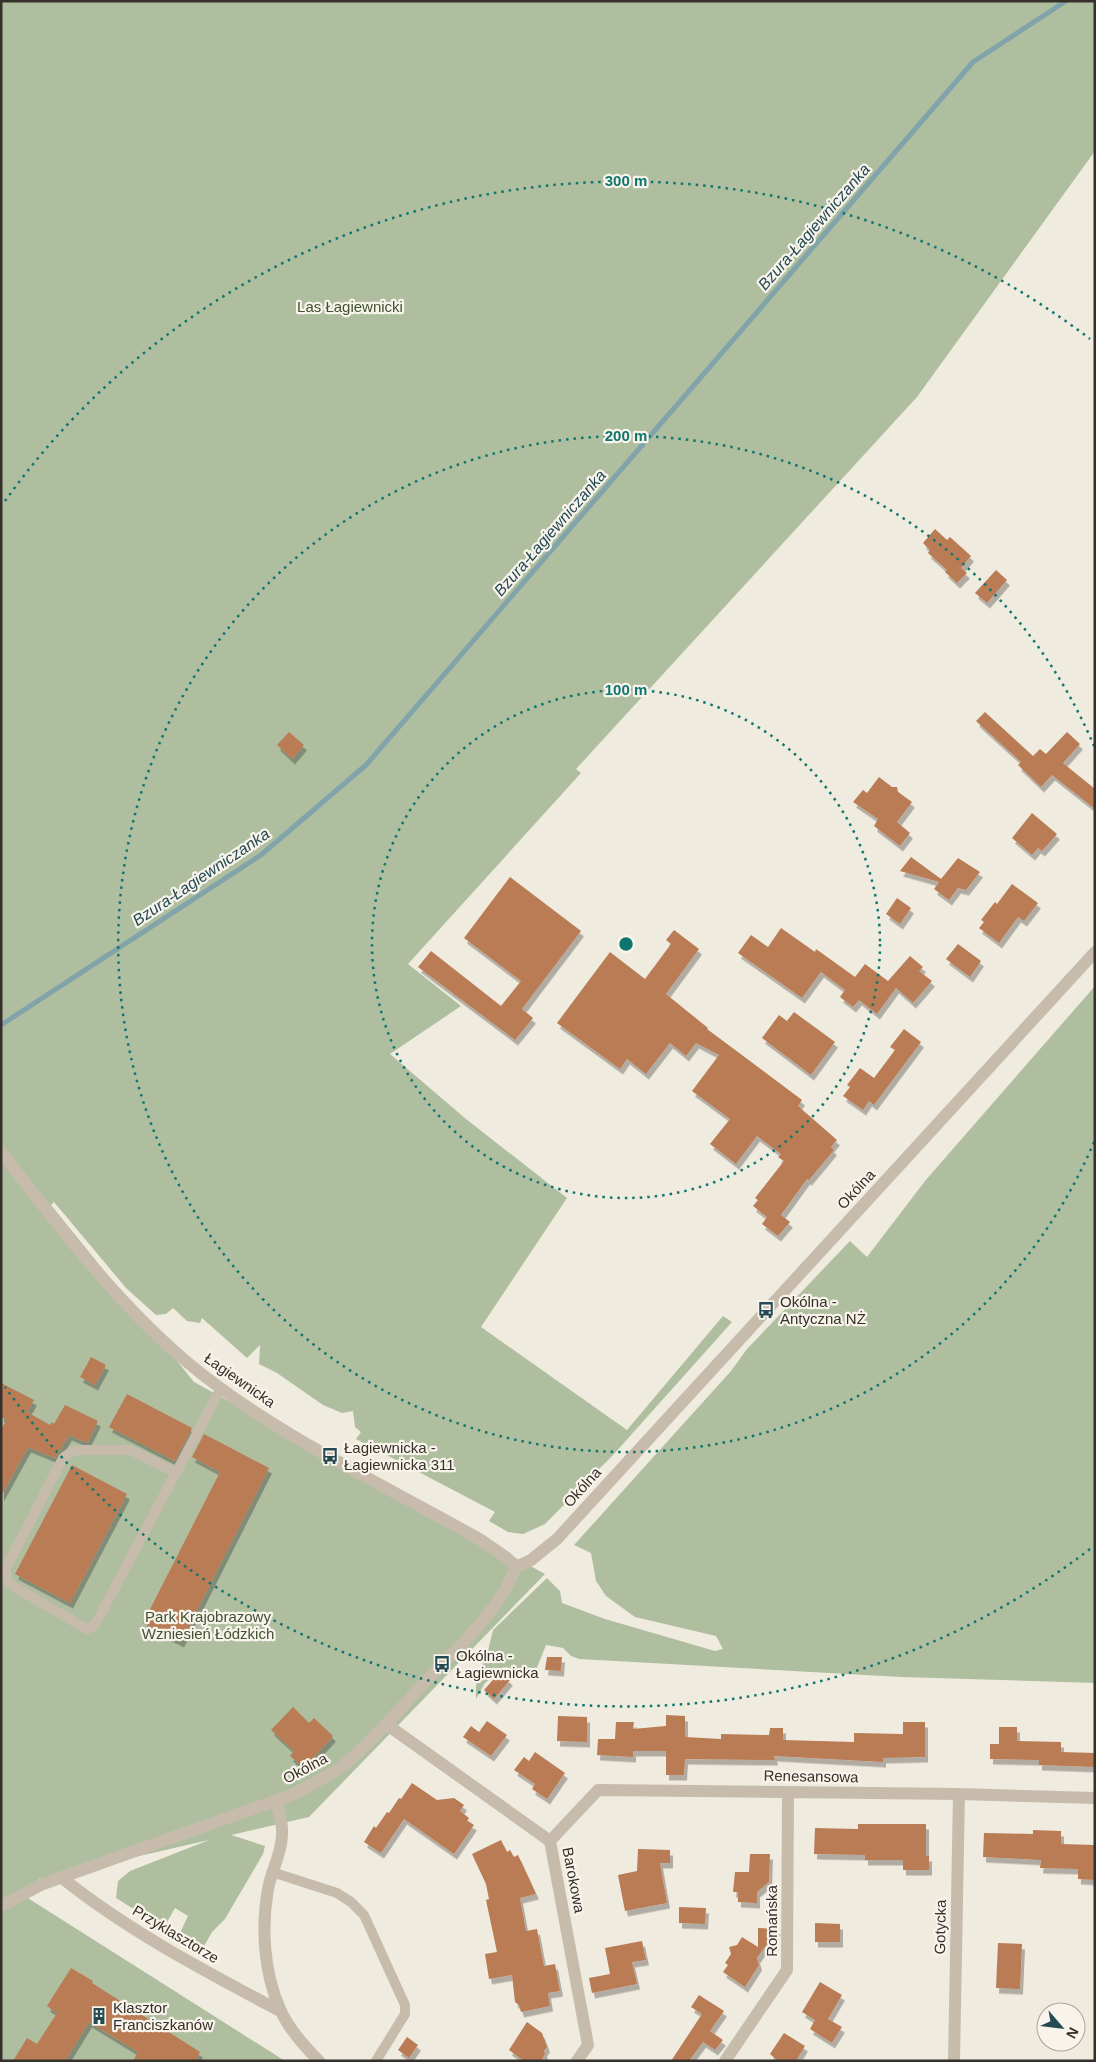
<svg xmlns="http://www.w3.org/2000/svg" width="1096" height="2062" font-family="Arial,sans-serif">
	<defs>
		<filter id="shadow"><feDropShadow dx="3" dy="5.5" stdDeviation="0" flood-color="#0004"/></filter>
	</defs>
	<rect width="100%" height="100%" fill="#f0ebdf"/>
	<path fill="#b0bea0" d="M1,1H1095V151L917,397L576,769L581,773L408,964L461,1006L390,1054L466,1119L567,1198L481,1327L627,1430L723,1316L732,1322L614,1454L545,1524L523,1534L508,1532L489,1521L495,1512L356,1439L361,1432L355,1427L353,1411L342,1413L323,1405L277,1373L259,1364L260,1345L247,1358L202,1318L200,1323L187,1321L173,1308L166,1314L156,1315L126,1288L54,1202L51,1205L194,1382L545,1574L309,1817L231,1835L265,1846L263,1854L225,1919L212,1932L203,1948L198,1949L178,1937L188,1916L175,1908L167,1922L161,1926L116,1898L118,1881L130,1871L209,1840L39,1879L23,1895L285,2061H1Z
		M1095,986V1683L901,1677L579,1659L571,1656L563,1648L546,1645L536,1670L526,1677L506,1667L485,1683L476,1699V1679L487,1655L493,1630L547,1578L560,1591L562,1603L605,1619L715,1651L723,1649L716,1636L635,1617L606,1596L596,1581L591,1553L574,1545L731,1371L747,1349L850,1241L867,1257L925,1181Z"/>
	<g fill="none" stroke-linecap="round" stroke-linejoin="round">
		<path stroke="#81a3aa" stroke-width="5" d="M1,1025L261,855L366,765L973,62L1066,1"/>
	</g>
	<path fill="#b97b54" filter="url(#shadow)" d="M935,529L947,540L950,537L971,556L961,568L967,573L957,583L945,572L947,570L928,553L930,550L923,543Z
		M996,570L1007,580L987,603L975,593Z
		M985,712L1033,756L1040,749L1046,754L1067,732L1080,744L1063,763L1095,789V809L1052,775L1041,787L1018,765L1021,762L976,721Z
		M289,732L304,745L292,759L277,745Z
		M879,777L892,787H897L898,792L912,802L897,822L910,833L900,846L874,826L878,819L853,802L863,790L867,793Z
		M1032,813L1057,834L1042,851L1038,848L1032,855L1012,838Z
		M911,857L941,879L958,858L980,872L966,890L958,888L949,900L934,889L939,882L900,871Z
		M510,877L581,931L522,1009L533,1018L515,1040L418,967L431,951L501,1006L521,981L464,938Z
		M1012,884L1038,903L1024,921L1018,917L999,943L979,928L984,922L981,920L995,902L997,904Z
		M897,898L911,908L900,924L886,914Z
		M781,928L815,952L816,949L855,977L865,964L888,981L910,956L923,967L919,971L932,981L913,1003L896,988L877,1014L859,1000L853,1007L840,997L845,990L821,972L802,998L738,953L751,935L768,947Z
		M674,930L699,949L666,994L708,1028L707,1029L802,1100L798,1106L837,1140L831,1147L834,1150L809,1180L807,1179L781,1215L790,1222L778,1236L762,1224L767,1217L753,1206L758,1200L755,1198L784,1161L778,1157L781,1154L757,1136L736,1164L710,1144L730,1119L692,1091L719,1055L696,1043L686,1056L670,1043L646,1074L627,1059L620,1069L557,1023L610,952L645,979L671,944L666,940Z
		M958,944L981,961L970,977L946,959Z
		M794,1012L835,1042L811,1075L762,1038L779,1015L787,1021Z
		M904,1029L921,1042L874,1105L869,1101L863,1110L843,1096L850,1087L847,1085L860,1068L874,1078L895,1050L890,1047Z
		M91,1357L106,1365L95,1385L80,1377Z
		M1,1383L34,1400L27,1412L50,1425L52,1422L54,1424L65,1405L98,1421L87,1443L69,1435L55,1458L28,1447L1,1496V1429L7,1420L1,1417Z
		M127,1394L192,1428L175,1461L109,1427Z
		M204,1434L269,1468L181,1642L143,1623L220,1472L192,1457Z
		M72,1465L127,1494L70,1603L15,1574Z
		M547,1657H562L561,1671L545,1670Z
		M500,1672L510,1680L494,1699L484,1690Z
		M293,1707L309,1723L314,1718L333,1736L304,1768L290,1756L294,1751L271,1730Z
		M666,1715L685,1716V1737L721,1739V1734L769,1735L770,1728H783V1740L854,1742V1733L903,1734V1722H925V1757L883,1758V1762L774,1756L775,1760L685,1759L684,1775H666V1751H633V1757L597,1755L598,1739H615L616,1722H634L633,1729L666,1726Z
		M558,1716L587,1717V1742L557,1741Z
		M487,1721L507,1735L491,1756L463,1737L471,1726L479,1732Z
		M999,1727H1017V1741L1061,1742V1752L1095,1753V1767L1039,1765V1760L990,1759V1744H999Z
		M535,1752L565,1773L547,1799L532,1789L535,1784L514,1770L524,1757L529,1761Z
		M412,1783L437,1800L454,1798L464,1805L460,1811L469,1818L467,1821L474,1825L454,1854L404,1819L381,1853L364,1842L374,1826L376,1828L387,1812L389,1813L399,1798L401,1799Z
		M858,1824H926V1856H929V1870H903V1860H865V1855L814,1854L815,1828L858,1829Z
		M1033,1830L1061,1831V1844L1095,1845V1880L1078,1879V1869L1040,1868L1041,1860L983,1857L984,1833L1033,1834Z
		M501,1840L507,1852L510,1850L514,1857L518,1855L536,1894L520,1898L526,1931L537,1929L544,1966L555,1964L560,1991L548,1993L550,2006L521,2012L519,2005L515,2002L512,1975L489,1979L485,1954L497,1952L486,1900L489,1899L486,1884L472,1854Z
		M638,1849L670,1850V1863H660L667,1903L625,1911L618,1875L637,1871Z
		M750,1854H770L769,1882L757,1892V1903L738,1902V1892H733L735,1872H749Z
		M679,1907L706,1908L705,1924L679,1923Z
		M815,1923L840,1924V1942H815Z
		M758,1928L778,1929L757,1958L759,1965L745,1987L723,1972L728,1965L725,1963L731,1954L729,1947L737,1945L742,1937L758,1947Z
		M642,1941L646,1960L632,1962L637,1984L592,1993L589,1978L610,1974L605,1948Z
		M998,1943L1022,1944L1020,1989L996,1988Z
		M71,1968L93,1981L92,1983L200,2052L195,2061H133L138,2052L89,2022L65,2061H13L27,2038L37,2044L57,2013L47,2006Z
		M820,1982L842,1995L828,2019L842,2027L832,2043L810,2029L815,2020L802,2012Z
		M699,1995L724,2011L710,2031L723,2040L715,2050L703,2042L689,2061H671L702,2014L691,2007Z
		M527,2022L542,2033L547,2047L544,2051L545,2054L541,2061H524L509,2050Z
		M784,2033L805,2046L796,2061H778L770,2054Z
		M407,2037L418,2045L409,2058L398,2050Z"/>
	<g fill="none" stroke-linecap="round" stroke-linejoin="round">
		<path stroke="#c7bcac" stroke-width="10" d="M177,1473L130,1450H80L71,1452L63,1458L5,1570L7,1580L11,1585L87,1629L95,1625L221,1388
			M272,1872L337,1893L351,1902L364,1915L405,2005V2014L376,2061"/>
		<path stroke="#c7bcac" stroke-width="12" d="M386,1724L550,1841L588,2045L577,2061
			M276,1801C279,1812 283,1823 282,1834C282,1854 271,1871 268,1889C261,1928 264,1973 280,2009C288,2028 304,2046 319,2061
			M550,1841L598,1790L959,1794L1095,1798
			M61,1877C128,1931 205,1971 280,2011
			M725,2061L787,1970L788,1792
			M954,2061L959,1794"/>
		<path stroke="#c7bcac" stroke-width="12" d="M1,1152C59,1226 115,1301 187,1362C271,1433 385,1485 481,1540L507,1558L516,1567
			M1,1906L43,1884L291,1795C309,1786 328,1777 344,1765C373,1741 398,1711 424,1683C457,1648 499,1612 516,1567L531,1560L557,1539L1095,952"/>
	</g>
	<g fill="none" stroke="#0f766e" stroke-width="2.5" stroke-dasharray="2.5 5">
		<circle cx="626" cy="944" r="254"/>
		<path d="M1094 1142A508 508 0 1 1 1094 746"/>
		<path d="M1090 1549A763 763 0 0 1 5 1387M5 501A763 763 0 0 1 1090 339"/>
	</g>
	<defs>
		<g id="bus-bare" transform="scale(1.35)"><path d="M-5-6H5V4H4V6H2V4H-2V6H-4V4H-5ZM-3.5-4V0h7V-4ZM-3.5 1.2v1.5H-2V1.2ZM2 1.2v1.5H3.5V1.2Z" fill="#244a54" stroke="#f8f4eb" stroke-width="2.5" paint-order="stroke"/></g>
		<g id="building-bare" transform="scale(1.35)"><path d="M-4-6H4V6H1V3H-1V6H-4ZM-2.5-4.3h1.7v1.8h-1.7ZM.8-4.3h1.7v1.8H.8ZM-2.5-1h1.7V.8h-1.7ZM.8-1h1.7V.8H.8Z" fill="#244a54" stroke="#f8f4eb" stroke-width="2.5" paint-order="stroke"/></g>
	</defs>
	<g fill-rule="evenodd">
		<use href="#bus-bare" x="766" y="1310"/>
		<use href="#bus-bare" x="330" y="1456"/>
		<use href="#bus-bare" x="442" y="1664"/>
		<use href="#building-bare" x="99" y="2016"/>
	</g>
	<g text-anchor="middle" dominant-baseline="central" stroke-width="4.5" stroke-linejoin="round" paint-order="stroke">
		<g font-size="15" fill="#415230" stroke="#f8f4eb">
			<text x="350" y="306">Las Łagiewnicki</text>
			<text x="208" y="1616">Park Krajobrazowy<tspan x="208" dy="17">Wzniesień Łódzkich</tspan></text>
		</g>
		<g font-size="15" fill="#36302a" stroke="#f8f4eb">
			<text transform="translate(856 1189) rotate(-47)">Okólna</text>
			<text transform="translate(240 1380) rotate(35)">Łagiewnicka</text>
			<text transform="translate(582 1487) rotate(-48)">Okólna</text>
			<text transform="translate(305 1768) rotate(-28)">Okólna</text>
			<text transform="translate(811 1776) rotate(1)">Renesansowa</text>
			<text transform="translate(574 1880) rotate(79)">Barokowa</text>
			<text transform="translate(771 1921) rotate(-90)">Romańska</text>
			<text transform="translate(940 1927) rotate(-89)">Gotycka</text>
			<text transform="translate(176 1934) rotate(31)">Przyklasztorze</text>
		</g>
		<g font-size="15" fill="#36302a" stroke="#f8f4eb" text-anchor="start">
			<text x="780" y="1301">Okólna -<tspan x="780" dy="17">Antyczna NŻ</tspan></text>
			<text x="344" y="1447">Łagiewnicka -<tspan x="344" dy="17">Łagiewnicka 311</tspan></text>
			<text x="456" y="1655">Okólna -<tspan x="456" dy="17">Łagiewnicka</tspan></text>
			<text x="113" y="2007">Klasztor<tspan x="113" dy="17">Franciszkanów</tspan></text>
		</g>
		<g font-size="16" font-style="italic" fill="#244a54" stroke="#f8f4eb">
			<text transform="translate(814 227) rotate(-49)">Bzura-Łagiewniczanka</text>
			<text transform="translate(550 533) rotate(-49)">Bzura-Łagiewniczanka</text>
			<text transform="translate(201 877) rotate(-34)">Bzura-Łagiewniczanka</text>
		</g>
	</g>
	<circle cx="626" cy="944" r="8" fill="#0f766e" stroke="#f8f4eb" stroke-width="2.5"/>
	<g font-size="15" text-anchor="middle" font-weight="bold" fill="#0f766e" stroke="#f8f4eb" stroke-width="4.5" stroke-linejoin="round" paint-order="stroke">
		<text x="626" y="186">300 m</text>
		<text x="626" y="441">200 m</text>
		<text x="626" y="695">100 m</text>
	</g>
	<rect width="1096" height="2062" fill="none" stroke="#36302a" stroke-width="5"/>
	<g transform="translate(1061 2027) rotate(118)"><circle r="24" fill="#f8f4eb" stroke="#aaa69e"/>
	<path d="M0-4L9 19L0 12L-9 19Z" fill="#244a54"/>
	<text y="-8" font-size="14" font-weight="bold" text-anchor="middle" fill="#36302a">N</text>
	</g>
</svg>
